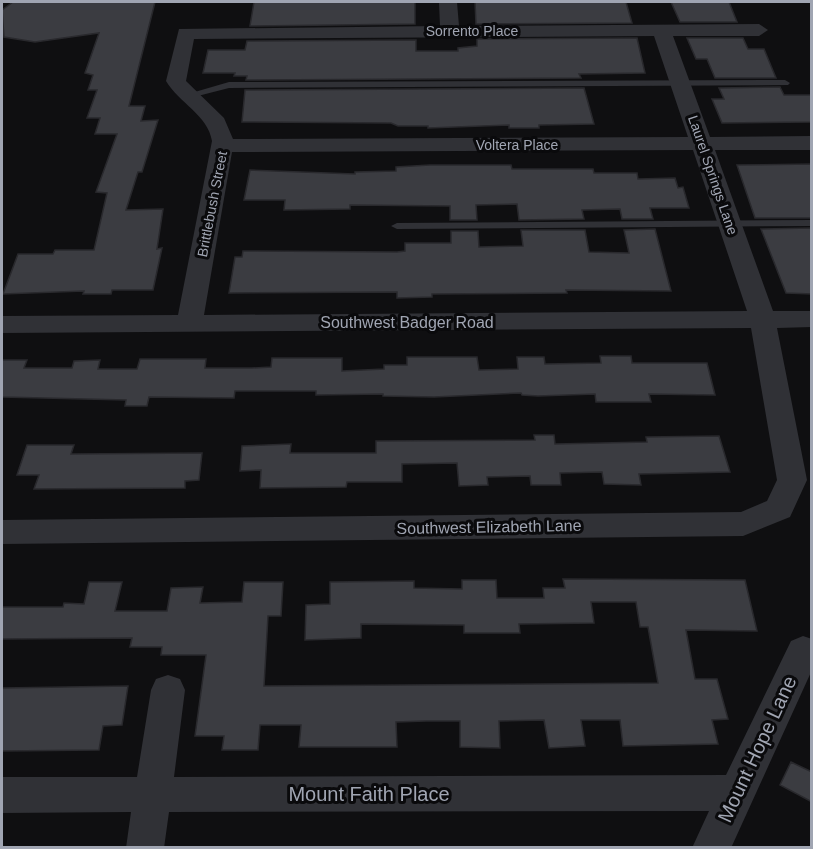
<svg xmlns="http://www.w3.org/2000/svg" width="813" height="849" font-family="Helvetica,sans-serif">
	<rect width="100%" height="100%" fill="#0f0f11"/>
	<path fill="#3b3c41" stroke="#29292d" stroke-width="1.5" d="M13,2H155L129,106H145L141,121L158,120L142,172H138L126,210L163,209L157,249L162,248L153,290H112L111,294H83L84,291L3,294L18,254H53L55,250H94L107,193L96,192L117,134H95L100,118H87L97,90H88L93,75L85,73L99,33L35,42L4,37L2,10Z
		M254,2H415V24L250,26Z
		M475,2H626L632,23L476,24Z
		M671,2H729L737,22H680Z
		M637,38L645,73L579,74L581,78L246,80L247,76H234L235,73H203L208,50H245L247,41L416,40V51H458V48L477,46V39Z
		M687,38H743L748,49H764L776,78H715L707,59H696Z
		M780,87L784,95H812V122L722,123L712,99H724L719,88Z
		M584,88L594,124L539,125V128H509V125L428,128V126H398L391,123L242,122L245,90Z
		M812,164V218H755L737,165Z
		M430,165H511L512,169H593L594,173H637L638,179L675,178L678,188L683,187L689,208H650L653,219H622L620,209L582,210L584,219L519,220L517,204L476,205L477,220H450V206L350,205V209L284,210L285,200H244L250,170L355,174V172L396,171V167Z
		M812,228V294L786,293L761,229Z
		M655,229L671,291L566,290L567,293L432,294V297L397,298V292L229,293L235,257H242L243,251L397,252L405,251V243H451V231H478L479,247L523,246L521,230H585L589,252L629,253L624,230Z
		M600,356H631L632,363H707L715,395L649,394L651,402H596L595,394L538,396L522,395L521,393L434,397L383,396V394L316,395V391H235L234,398L149,397L147,406H125L126,400L2,397V360H27L24,368H72L74,361L100,360L98,369H137L140,359H206L205,368H252L271,367L272,358H342V371L384,369V365H407V357H477L479,370L518,369L517,357H544L545,364L601,363Z
		M534,435H554L555,444L647,442L646,437L719,436L730,472L639,474L641,485L604,484L602,472L560,473L561,485H531L530,476L487,477L488,485L459,486L457,463L402,464V482H347L346,487L260,488L261,470L240,471L242,446L291,444L290,453H376V441L535,440Z
		M27,445H74L71,454L202,453L199,480L185,481V488L34,489L39,475H17Z
		M563,579L745,580L757,631L686,630L695,679H717L728,719L712,720L718,744L623,746L620,720H581L585,746L549,748L544,720L499,721L500,748L460,747V721H426L396,722L397,747H299L301,725H260L258,750H222L224,736H195L206,655H161L162,647H130L132,638L2,639V607H63L64,603L84,604L89,582H122L115,611H167L171,588L203,587L200,603L242,602L244,582H283L281,616H268L264,686L658,683L648,627H640L636,602H591L594,623L519,624L520,633H464V625L361,624V638L305,640L306,605L330,604V582L414,581V588L462,589V580H496L497,598H544L543,588H565Z
		M128,686L122,725L103,726L99,750L2,751V688Z
		M791,762L812,772V802L780,785Z"/>
	<g fill="none" stroke-linecap="round" stroke-linejoin="round">
		<path fill="#303136" fill-rule="evenodd" d="M785,80L790,83L788,85L229,88L186,99L181,96L229,82Z
			M812,220V226L397,229L391,226L397,223Z"/>
		<path fill="#303136" fill-rule="evenodd" d="M439,2H457L459,26L759,24L768,30L759,36H673L710,137L812,136V150H715L773,311H812V327L777,328L807,480L790,517L743,536L2,544V520L741,512L767,501L777,480L751,328L2,333V316L178,315L212,141C208,115 179,103 166,81L179,29L440,26ZM654,36L688,137L233,139L224,118L186,81L194,39ZM693,150L747,311L204,315L232,152Z
			M803,636L812,639V670L731,848H692L709,811L169,812L164,848H126L131,812L2,813V777H137L151,690L156,679L168,675L180,679L185,690L174,777L726,775L791,641Z"/>
	</g>
	<g text-anchor="middle" dominant-baseline="central" stroke-width="6" stroke-linejoin="round" paint-order="stroke">
		<g font-size="14" fill="#a0a5b2" stroke="#0a0a0c">
			<text x="472" y="31">Sorrento Place</text>
			<text x="517" y="145">Voltera Place</text>
			<text transform="translate(713 175) rotate(71)">Laurel Springs Lane</text>
			<text transform="translate(212 204) rotate(-79)">Brittlebush Street</text>
		</g>
		<g font-size="16" fill="#a0a5b2" stroke="#0a0a0c">
			<text x="407" y="322">Southwest Badger Road</text>
			<text transform="translate(489 527) rotate(-1)">Southwest Elizabeth Lane</text>
		</g>
		<g font-size="20" fill="#a0a5b2" stroke="#0a0a0c">
			<text transform="translate(757 749) rotate(-65)">Mount Hope Lane</text>
			<text x="369" y="794">Mount Faith Place</text>
		</g>
	</g>
	<rect width="813" height="849" fill="none" stroke="#a0a5b2" stroke-width="6"/>
</svg>
